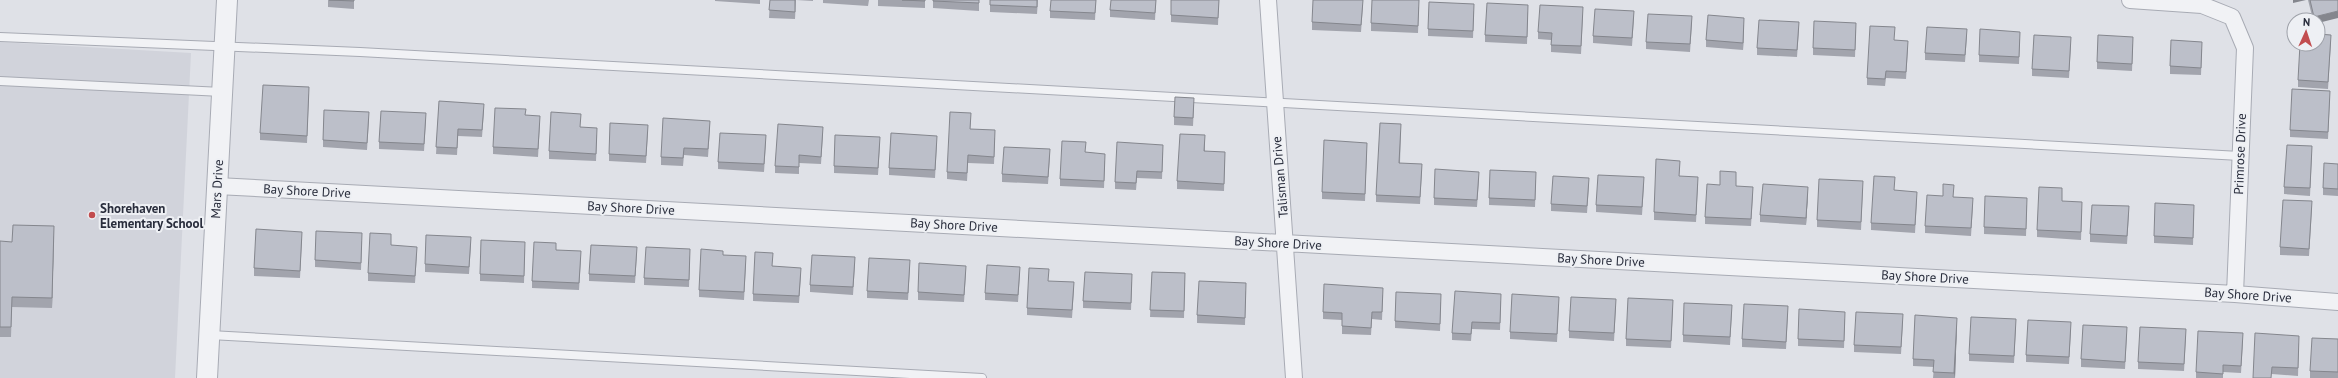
<svg xmlns="http://www.w3.org/2000/svg" width="2338" height="378" font-family="'PT Sans',sans-serif">
	<rect width="100%" height="100%" fill="#dfe1e7"/>
	<path fill="#d1d3db" d="M0,42L191,53L175,378H0Z"/>
	<g fill="none" stroke-linecap="round" stroke-linejoin="round">
		<g stroke="#a8abb4" stroke-width="10">
			<path id="service" d="M0,37L360,52L2240,156
				M0,81L222,92
				M210,335L982,378"/>
		</g>
		<g stroke="#a8abb4" stroke-width="18">
			<path id="minor" d="M1268,0L1294,378
				M2130,0L2202,5L2232,17L2245,48L2235,294
				M217,186L2235,294L2338,302"/>
		</g>
		<g stroke="#a8abb4" stroke-width="22">
			<path id="tertiary" d="M207,378L227,0"/>
		</g>
		<use href="#service" stroke="#f1f2f5" stroke-width="8"/>
		<use href="#minor" stroke="#f1f2f5" stroke-width="16"/>
		<use href="#tertiary" stroke="#f1f2f5" stroke-width="20"/>
	</g>
	<path fill="#a2a4ad" d="M328,0H354V9L328,7Z
		M715,0H760V4L715,1Z
		M770,0H813V1L796,0L795,19L769,18Z
		M823,0H869L868,6L823,3Z
		M878,0H925V8L878,6Z
		M933,0H979V11L933,8Z
		M990,0H1038L1037,14L990,12Z
		M1096,0L1095,20L1050,18V11Z
		M1156,0L1155,20L1110,17V10Z
		M1219,0L1218,25L1171,22V15Z
		M2308,0H2338L2318,20H2313Z
		M1363,5L1361,32L1312,30V22Z
		M1419,7L1418,33L1371,31V23Z
		M1474,11L1473,38L1428,36V29Z
		M1528,12L1527,44L1485,42V35Z
		M1583,15L1581,54L1551,52V40L1538,39V32Z
		M1634,18L1632,46L1593,43V36Z
		M1692,23L1690,52L1646,49V42Z
		M1744,25L1743,50L1706,47V40Z
		M1799,29L1797,57L1757,55V48Z
		M1856,30L1855,57L1813,55V48Z
		M1967,36L1965,62L1925,60V53Z
		M2020,39L2019,64L1979,62V55Z
		M1895,40L1908,48L1906,79L1886,78L1885,86L1867,85V78Z
		M2331,42L2328,89L2298,87V80Z
		M2071,44L2069,78L2032,76V69Z
		M2133,44L2132,71L2097,69V62Z
		M2202,49L2201,75L2170,74V66Z
		M309,94L307,143L260,140V133Z
		M2330,98L2328,139L2290,137V130Z
		M439,101L484,111L482,137L458,136L457,155L436,154Z
		M1194,105L1193,126L1174,125V117Z
		M369,119L367,150L323,147V140Z
		M426,120L424,151L379,149V142Z
		M971,121L970,129L995,138L994,164L968,163L967,181L947,179V172Z
		M540,123L538,157L493,154V147Z
		M580,127L597,135L596,161L549,159V151Z
		M710,128L708,157L684,155L683,166L661,165V157Z
		M1401,131L1400,163L1422,171L1420,204L1376,202V195Z
		M648,132L646,163L609,161V154Z
		M823,134L821,164L799,163V174L775,173V166Z
		M766,142L764,172L718,169V162Z
		M937,143L935,178L889,175V168Z
		M1205,143V151L1225,160L1224,191L1177,189V181Z
		M880,145L878,175L834,173V166Z
		M1367,150L1365,201L1322,199V192Z
		M1085,152L1105,161L1104,188L1060,186V179Z
		M1163,152L1162,179L1137,178L1136,190L1115,189V182Z
		M2312,154L2310,196L2284,194V187Z
		M1050,156L1048,184L1002,182V174Z
		M2338,164V196L2323,195V188Z
		M1680,168L1679,176L1698,184L1696,222L1654,220V212Z
		M1479,179L1477,207L1434,205V198Z
		M1536,180L1535,207L1489,205V198Z
		M1589,185L1587,213L1551,211V204Z
		M1644,185L1642,215L1596,212V205Z
		M1736,186L1753,194L1751,226L1705,224V217Z
		M1863,188L1861,230L1817,227V220Z
		M1894,190L1917,199L1915,233L1871,230V223Z
		M1808,194L1806,225L1760,222V215Z
		M1954,197L1973,205L1971,236L1925,233V226Z
		M2062,201L2082,209L2081,240L2037,237V230Z
		M2027,205L2026,236L1984,234V227Z
		M2312,208L2309,256L2280,255V247Z
		M2194,212L2193,245L2154,243V236Z
		M2129,214L2127,244L2090,242V234Z
		M54,236L52,308L12,307L11,337H0V251L12,242Z
		M302,239L300,278L254,276V268Z
		M362,241L361,270L315,267V260Z
		M391,245L417,254L415,283L368,281V273Z
		M471,245L469,274L425,272V264Z
		M525,249L524,283L480,281V274Z
		M556,250L581,258L579,290L532,288V281Z
		M637,254L635,283L589,281V274Z
		M723,255L746,264L744,300L699,297V290Z
		M690,256L689,287L644,285V278Z
		M855,264L853,295L810,292V285Z
		M773,266L801,275L799,303L753,301V294Z
		M910,267L908,300L867,298V291Z
		M1152,272L1185,273L1184,318L1150,317Z
		M966,273L964,302L918,300V292Z
		M1020,274L1018,302L985,300V293Z
		M1048,281L1074,289L1072,318L1027,315V308Z
		M1132,282L1131,310L1083,308V301Z
		M1246,291L1245,325L1197,323V315Z
		M1383,295L1382,320L1372,319L1371,335L1342,334V320L1323,319V312Z
		M1501,301L1500,330L1472,329L1471,341L1452,340V333Z
		M1441,302L1440,331L1395,328V321Z
		M1559,304L1557,342L1510,339V332Z
		M1616,306L1614,341L1569,338V331Z
		M1673,308L1671,348L1626,346V339Z
		M1732,312L1730,345L1683,342V335Z
		M1788,314L1786,349L1742,347V339Z
		M1845,319L1844,348L1798,346V339Z
		M1903,321L1901,354L1854,352V345Z
		M1957,325L1955,378H1933L1934,367L1913,366V359Z
		M2016,327L2014,363L1969,361V354Z
		M2071,330L2069,364L2026,362V355Z
		M2127,334L2125,369L2081,367V359Z
		M2186,336L2184,371L2138,369V362Z
		M2338,339V378H2310V371Z
		M2243,341L2241,373L2223,372V378H2196V372Z
		M2299,343L2298,376L2272,374L2253,378Z"/>
	<path fill="#84868d" d="M2293,0H2306L2293,3Z
		M2338,11V18L2318,23V20H2314V17Z
		M1744,18V25L1743,50V43Z
		M1808,187V194L1806,225V218Z
		M54,226V236L52,308V298Z
		M1957,318V325L1955,378L1954,373Z"/>
	<path fill="#bcbfc9" stroke="#84868d" d="M329,0H354V1Z
		M770,0H795V12L769,10Z
		M902,0H925V1Z
		M933,0H979V3L933,1Z
		M990,0H1037V7L990,5Z
		M1051,0H1096L1095,13L1050,11Z
		M1111,0H1156L1155,13L1110,10Z
		M1171,0H1219L1218,18L1171,15Z
		M1313,0H1363L1361,25L1312,22Z
		M1372,0H1419L1418,26L1371,23Z
		M2310,0H2338V11L2314,17Z
		M1429,2L1474,4L1473,31L1428,29Z
		M1487,3L1528,5L1527,37L1485,35Z
		M1540,5L1583,7L1581,46L1551,45L1552,33L1538,32Z
		M1595,9L1634,11L1632,38L1593,36Z
		M1648,14L1692,16L1690,44L1646,42Z
		M1708,15L1744,18L1743,43L1706,40Z
		M1759,20L1799,22L1797,50L1757,48Z
		M1814,21L1856,23L1855,50L1813,48Z
		M1870,26L1895,27L1894,40L1908,41L1906,72L1886,71L1885,79L1867,78Z
		M1927,27L1967,29L1965,55L1925,53Z
		M1980,29L2020,32L2019,57L1979,55Z
		M2318,34L2331,35L2328,82L2298,80L2300,44H2318Z
		M2034,35L2071,37L2069,71L2032,69Z
		M2098,35L2133,37L2132,64L2097,62Z
		M2171,40L2202,42L2201,68L2170,66Z
		M263,85L309,87L307,136L260,133Z
		M2292,89L2330,91L2328,132L2290,130Z
		M1175,97L1194,98L1193,118L1174,117Z
		M439,101L484,104L482,130L458,129L457,148L436,147Z
		M495,108L526,109L525,115L540,116L538,149L493,147Z
		M324,110L369,112L367,143L323,140Z
		M381,111L426,113L424,144L379,142Z
		M551,112L581,114L580,127L597,128L596,154L549,151Z
		M950,112L971,113L970,129L995,130L994,157L968,155L967,173L947,172Z
		M663,118L710,121L708,149L684,148L683,158L661,157Z
		M610,123L648,125L646,156L609,154Z
		M1380,123L1401,124L1399,163L1422,164L1420,197L1376,195Z
		M778,124L823,127L821,157L799,155V167L775,166Z
		M720,133L766,135L764,164L718,162Z
		M891,133L937,136L935,170L889,168Z
		M1180,134L1205,135L1204,151L1225,152L1224,184L1177,181Z
		M835,135L880,137L878,168L834,166Z
		M1324,140L1367,143L1365,194L1322,192Z
		M1062,141L1086,142L1085,152L1105,154L1104,181L1060,179Z
		M1117,142L1163,145L1162,172L1137,171L1136,183L1115,182Z
		M2287,145L2312,146L2310,188L2284,187Z
		M1004,147L1050,149L1048,177L1002,174Z
		M1656,159L1680,161L1679,176L1698,177L1696,215L1654,212Z
		M2324,163L2338,164V189L2323,188Z
		M1435,169L1479,172L1477,200L1434,198Z
		M1490,170L1536,172L1535,200L1489,198Z
		M1720,171L1736,172V186L1753,187L1751,219L1705,217L1707,184L1720,185Z
		M1598,175L1644,177L1642,207L1596,205Z
		M1553,176L1589,178L1587,206L1551,204Z
		M1874,176L1895,177L1894,190L1917,192L1915,225L1871,223Z
		M1819,179L1863,181L1861,222L1817,220Z
		M1763,184L1808,187L1806,218L1760,215Z
		M1943,184L1954,185L1953,197L1973,198L1971,228L1925,226L1927,195L1943,196Z
		M2039,187L2062,188V201L2082,202L2081,232L2037,230Z
		M1985,196L2027,198L2026,229L1984,227Z
		M2283,200L2312,201L2309,249L2280,247Z
		M2155,203L2194,205L2193,238L2154,236Z
		M2092,205L2129,206L2127,236L2090,234Z
		M13,225L54,226L52,298L12,297L11,327H0V241L12,242Z
		M256,229L302,232L300,271L254,268Z
		M316,231L362,233L361,263L315,260Z
		M370,233L391,234V245L417,247L415,276L368,273Z
		M426,235L471,237L469,267L425,264Z
		M481,240L525,242L524,276L480,274Z
		M534,242L556,243V250L581,251L579,283L532,281Z
		M591,245L637,247L635,276L589,274Z
		M646,247L690,249L689,280L644,278Z
		M701,249L723,251V255L746,256L744,292L699,290Z
		M755,252L773,253L772,266L801,268L799,296L753,294Z
		M812,255L855,257L853,287L810,285Z
		M869,258L910,260L908,293L867,291Z
		M919,263L966,266L964,295L918,292Z
		M987,265L1020,267L1018,295L985,293Z
		M1029,268L1049,269L1048,281L1074,282L1072,310L1027,308Z
		M1085,272L1132,274L1131,303L1083,301Z
		M1152,272L1185,273L1184,311L1150,310Z
		M1199,281L1246,283L1245,318L1197,315Z
		M1324,284L1383,288L1382,312H1372L1371,328L1342,326V313L1323,312Z
		M1455,291L1501,294L1500,323L1472,322L1471,334L1452,333Z
		M1396,292L1441,294L1440,324L1395,321Z
		M1512,294L1559,297L1557,334L1510,332Z
		M1571,297L1616,299L1614,333L1569,331Z
		M1628,298L1673,300L1671,341L1626,339Z
		M1684,303L1732,305L1730,337L1683,335Z
		M1744,304L1788,306L1786,342L1742,339Z
		M1799,309L1845,312L1844,341L1798,339Z
		M1856,312L1903,314L1901,347L1854,345Z
		M1915,315L1957,318L1954,373L1933,372L1934,360L1913,359Z
		M1971,317L2016,319L2014,356L1969,354Z
		M2028,320L2071,322L2069,357L2026,355Z
		M2083,325L2127,327L2125,362L2081,359Z
		M2140,327L2186,329L2184,364L2138,362Z
		M2198,331L2243,333L2241,366L2223,365V374L2196,372Z
		M2255,333L2299,336L2298,368L2272,367L2271,378H2253Z
		M2312,338L2338,339V372L2310,371Z"/>
	<circle fill="#c24d4f" stroke="#eef0f4" stroke-width="1.5" cx="92" cy="215" r="4"/>
	<g text-anchor="middle" dominant-baseline="central" stroke-width="4" stroke-linejoin="round" paint-order="stroke">
		<g font-size="13" fill="#292d3c" stroke="#eef0f4">
			<text transform="translate(2240 154) rotate(-88)">Primrose Drive</text>
			<text transform="translate(1280 177) rotate(-95)">Talisman Drive</text>
			<text transform="translate(217 189) rotate(-87)">Mars Drive</text>
			<text transform="translate(307 191) rotate(3)">Bay Shore Drive</text>
			<text transform="translate(631 208) rotate(3)">Bay Shore Drive</text>
			<text transform="translate(954 225) rotate(3)">Bay Shore Drive</text>
			<text transform="translate(1278 243) rotate(3)">Bay Shore Drive</text>
			<text transform="translate(1601 260) rotate(3)">Bay Shore Drive</text>
			<text transform="translate(1925 277) rotate(3)">Bay Shore Drive</text>
			<text transform="translate(2248 295) rotate(4)">Bay Shore Drive</text>
		</g>
		<g font-size="13" font-weight="bold" fill="#292d3c" stroke="#eef0f4" text-anchor="start">
			<text x="100" y="208">Shorehaven<tspan x="100" dy="15">Elementary School</tspan></text>
		</g>
	</g>
	<g transform="translate(2306 32) rotate(3)"><circle r="19" fill="#eef0f4" stroke="#9fa2aa"/>
	<path d="M0-3L7 15L0 10L-7 15Z" fill="#c24d4f"/>
	<text y="-6" font-size="11" font-weight="bold" text-anchor="middle" fill="#292d3c">N</text>
	</g>
</svg>
